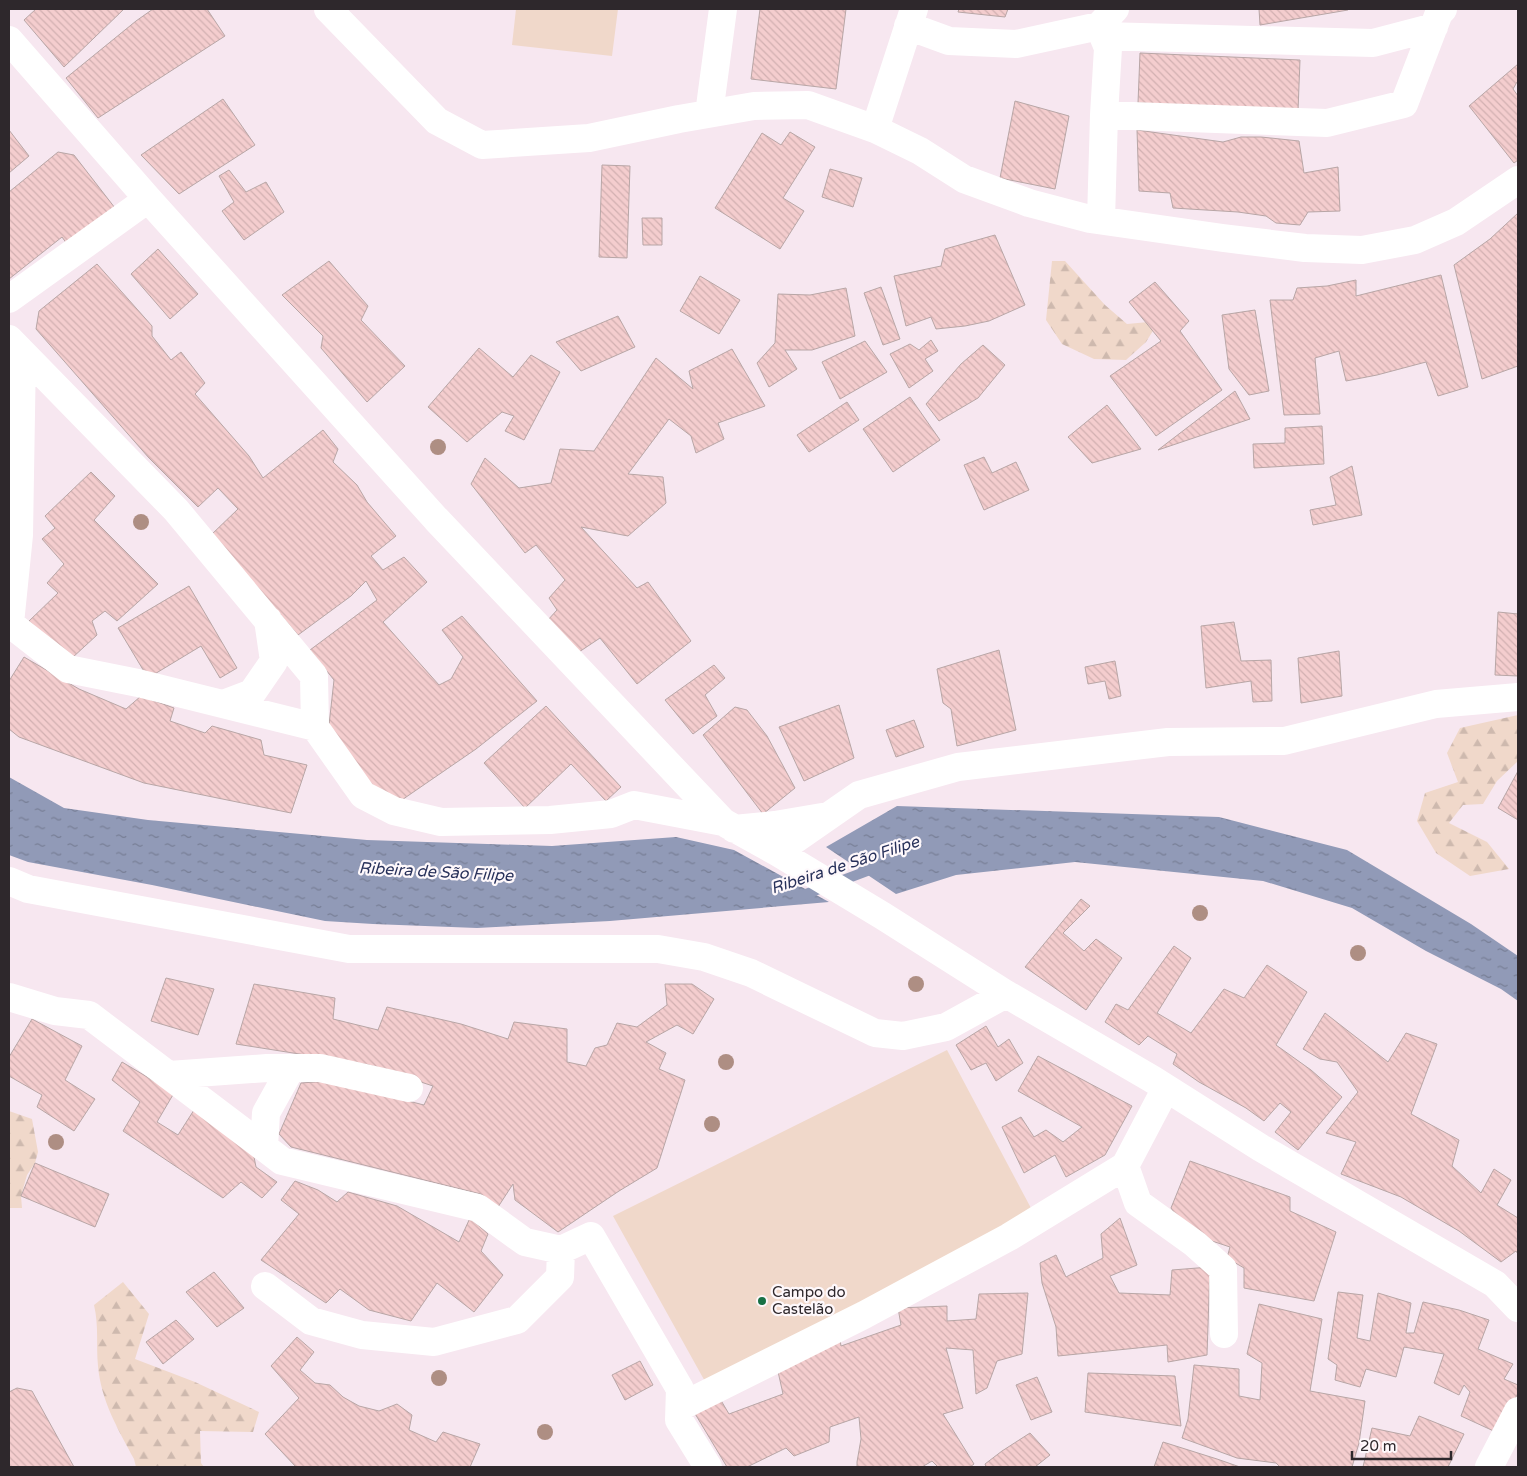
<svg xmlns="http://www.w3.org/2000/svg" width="1527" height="1476" font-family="'Varela Round',sans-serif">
	<defs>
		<pattern id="forest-firs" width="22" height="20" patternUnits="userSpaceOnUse" patternTransform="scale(1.25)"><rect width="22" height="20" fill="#f0d8ca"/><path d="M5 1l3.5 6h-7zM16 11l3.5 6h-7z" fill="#ceb9ae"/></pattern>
		<pattern id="water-ripples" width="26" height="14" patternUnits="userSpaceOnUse" patternTransform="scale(1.25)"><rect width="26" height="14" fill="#919ab7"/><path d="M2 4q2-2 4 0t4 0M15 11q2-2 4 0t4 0" fill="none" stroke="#777e95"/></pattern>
		<pattern id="building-back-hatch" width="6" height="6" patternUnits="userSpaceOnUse" patternTransform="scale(1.25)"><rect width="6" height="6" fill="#f4cdce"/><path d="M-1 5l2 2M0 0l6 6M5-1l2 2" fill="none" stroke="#d2b0b1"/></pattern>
	</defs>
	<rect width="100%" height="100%" fill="#f7e7f0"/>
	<path fill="url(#forest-firs)" d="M1052,261H1065L1105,305L1127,324L1159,321L1146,342L1126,360L1094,359L1062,344L1046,320Z
		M1518,715V761L1497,781L1483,804L1463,805L1449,823L1487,842L1509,869L1470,876L1436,853L1417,821L1425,793L1458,782L1447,753L1460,728Z
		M9,1111L32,1119L38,1152L35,1163L27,1175L21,1196L22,1208H9Z
		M123,1282L149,1314L135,1359L195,1382L259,1412L253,1432L200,1431L201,1463L204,1467H136L134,1459C118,1429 101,1401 98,1366C96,1345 99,1326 94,1305Z"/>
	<path fill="#f0d8ca" d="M516,9H618L612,56L512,45Z
		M947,1050L1032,1210L707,1385L613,1216Z"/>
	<path fill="url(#water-ripples)" d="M9,777L64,808L148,820L367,840L552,846L676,837L734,850L829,902L610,921L477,928L373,924L325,921L152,885L28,862L9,855Z
		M897,806L1219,817L1347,850L1471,924L1518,956V1001L1501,989L1426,951L1352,908L1263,881L1075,862L956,875L896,894L826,847Z"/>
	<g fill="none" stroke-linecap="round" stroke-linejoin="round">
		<path stroke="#919ab7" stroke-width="10" d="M798,897L875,868"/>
	</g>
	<path fill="url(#building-back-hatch)" stroke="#b8a6a6" d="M36,9H124L64,67L24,20Z
		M153,9H207L225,36L98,118L66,78L136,21Z
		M760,9H846L836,89L751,79Z
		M959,9H1008L1005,17L958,12Z
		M1259,9H1348V10L1260,25Z
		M1140,53L1300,60L1298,111L1138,103Z
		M1518,64V83L1517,82L1513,89L1518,96V160L1514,163L1469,106Z
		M223,99L255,145L179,194L141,155Z
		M1015,101L1069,116L1055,189L1000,178Z
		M9,130L29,156L9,173Z
		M1137,130L1223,142L1241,137H1261L1299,141L1304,173L1338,167L1340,211L1308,212L1300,225L1276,223L1266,216L1238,212L1173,208L1170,193L1139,191Z
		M790,132L815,147L783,198L804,211L780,249L715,208L762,133L781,145Z
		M58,152L74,155L115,208L67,244L62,237L9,279V192Z
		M602,165L630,166L627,258L599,257Z
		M830,169L862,178L853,207L822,197Z
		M229,170L246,192L266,182L284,212L244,240L222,211L234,202L219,176Z
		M1518,213V366L1482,379L1454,265L1490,239Z
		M642,218H662V245H643Z
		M995,235L1025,305L989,321L965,326L936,329L931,317L906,326L894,276L941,266L945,249Z
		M158,249L198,294L170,319L131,274Z
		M329,261L368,306L361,320L405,366L367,402L321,348L323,336L282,295Z
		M97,264L152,326V336L171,360L181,352L205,383L195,394L249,456L263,478L323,430L338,449L333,462L357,485L367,502L396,536L371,556L383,570L404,557L427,582L383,622L439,685L451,679L463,657L442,630L462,616L537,701L476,749L396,804L361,776L329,725L334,680L310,650L377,600L366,581L351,596L298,635L211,535L238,509L218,488L198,507L149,458L36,329L39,311Z
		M1441,275L1468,387L1438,396L1426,362L1377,375L1346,381L1339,351L1315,358L1320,414L1284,415L1270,300H1293L1297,288L1327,286L1356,280V296Z
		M700,276L740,300L719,334L680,311Z
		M1155,282L1189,321L1180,331L1222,390L1156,436L1110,376L1161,341L1129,302Z
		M881,287L900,339L883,345L864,293Z
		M846,288L855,336L812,350H785L797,369L769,387L757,363L775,343L778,294L810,295Z
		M1255,310L1269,391L1249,395L1229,369L1222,315Z
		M618,316L635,347L581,371L556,342Z
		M931,340L938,351L925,359L933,371L909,388L890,354L910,344L919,350Z
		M865,341L887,372L840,399L822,362Z
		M983,345L1005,365L978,398L939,421L926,404L961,364Z
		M479,348L513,377L531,355L560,372L524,440L505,431L514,416L502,412L467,442L428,407Z
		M732,349L765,406L718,423L724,439L696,453L691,436L669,419L628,474L663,477L666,503L628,536L581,527L637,588L648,582L691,641L637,684L600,638L579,652L547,621L557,610L549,598L565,580L536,545L525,553L471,484L485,458L519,488L551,483L560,449L594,451L656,358L693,389L689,371Z
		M1235,391L1250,419L1158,450Z
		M910,397L940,440L893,472L863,429Z
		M847,402L859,420L809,452L797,435Z
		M1107,405L1141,449L1092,463L1068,437Z
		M1322,426L1324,464L1254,468L1253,444L1285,443V428Z
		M984,457L992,473L1016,462L1029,490L984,510L964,465Z
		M1352,466L1362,515L1313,525L1310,510L1336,505L1330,477Z
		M91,472L115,496L94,520L158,584L117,621L105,611L92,621L97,635L72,658L28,622L58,593L47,583L64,564L42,539L55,528L45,516Z
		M189,586L237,668L220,678L201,646L148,678L118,628Z
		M1498,612L1518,614V676L1495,675Z
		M1234,622L1241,661L1271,660L1272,701L1253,702L1251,681L1206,688L1201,626Z
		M999,650L1016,730L957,746L951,709L943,703L937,669Z
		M1339,651L1342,696L1301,703L1298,658Z
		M24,657L79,689L126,709L141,696L174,708L170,721L205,733L212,726L261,740L264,755L307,765L291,813L144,783L19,737L9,729V681Z
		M1115,661L1121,696L1109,699L1105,681L1088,684L1085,667Z
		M714,665L725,678L705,695L717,716L693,734L665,700Z
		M839,705L854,758L804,781L779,727Z
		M546,706L621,787L606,801L571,764L525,808L484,763Z
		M735,707L747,710L767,736L795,788L763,814L703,735Z
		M914,720L924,747L896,757L886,730Z
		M1518,771V820L1498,808Z
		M1081,899L1090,906L1063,933L1084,951L1096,939L1122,958L1086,1010L1025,967Z
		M1174,946L1191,958L1157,1013L1191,1033L1224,989L1244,998L1267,965L1307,992L1276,1045L1311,1070L1342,1097L1298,1150L1275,1132L1291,1112L1280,1103L1264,1121L1246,1108L1199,1082L1173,1064L1177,1054L1148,1036L1139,1045L1105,1022L1116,1004L1128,1010Z
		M166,978L214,989L198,1035L151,1021Z
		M254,984L335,998L333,1019L378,1030L387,1007L461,1024L508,1039L514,1022L567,1029V1062L586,1066L595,1048L607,1045L617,1023L637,1027L667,1005L665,984H692L714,999L693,1034L677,1025L646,1042L666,1053L659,1069L685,1080L657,1168L619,1191L558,1232L515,1200L513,1184L498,1207L481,1194L291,1147L279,1134L301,1083L329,1081L424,1105L433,1086L369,1065L236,1044Z
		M1325,1013L1388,1062L1406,1033L1437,1044L1411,1114L1459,1140L1452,1166L1481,1193L1494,1169L1511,1180L1497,1205L1518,1218V1254L1516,1251L1501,1262L1459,1231L1401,1197L1341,1174L1356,1142L1326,1133L1358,1092L1337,1062L1320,1059L1303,1049Z
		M32,1019L82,1046L65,1080L95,1099L74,1131L37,1107L42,1095L9,1076V1057Z
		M986,1026L998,1047L1009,1039L1023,1063L996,1081L986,1063L971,1070L956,1045Z
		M1038,1056L1132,1106L1105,1155L1066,1177L1055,1155L1024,1173L1002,1127L1021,1117L1034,1137L1046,1130L1063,1142L1082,1127L1018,1091Z
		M122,1062L174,1093L157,1122L178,1135L194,1110L253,1152L256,1167L277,1182L262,1198L241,1182L223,1198L123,1131L140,1102L112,1080Z
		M1190,1161L1290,1197V1211L1336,1232L1314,1301L1244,1288V1268L1227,1258L1230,1247L1209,1240L1178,1218L1171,1208Z
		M35,1163L109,1194L95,1227L21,1196Z
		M295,1181L318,1190L337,1202L348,1192L397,1206L459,1242L470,1218L488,1234L481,1251L503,1275L474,1312L437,1283L411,1321L369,1310L340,1289L326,1303L261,1260L299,1214L281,1200Z
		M1120,1218L1137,1265L1110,1276L1119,1293L1170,1295L1172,1270L1210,1267L1207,1355L1168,1362L1167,1345L1058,1356L1056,1327L1042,1283L1040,1263L1056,1255L1066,1277L1103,1258L1101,1234Z
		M214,1272L244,1308L217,1327L186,1292Z
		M1338,1292L1363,1295L1357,1338L1370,1341L1378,1293L1411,1303L1406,1333H1414L1423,1302L1459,1310L1489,1320L1478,1349L1513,1364L1504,1379L1518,1385V1393L1498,1433L1461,1416L1470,1392L1464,1385L1459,1395L1434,1383L1444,1354L1404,1347L1396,1377L1366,1369L1360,1387L1335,1380L1337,1365L1328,1359Z
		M1028,1293L1022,1354L997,1361L987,1388L976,1394L973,1350L946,1348L963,1408L943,1414L974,1464L970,1467H938L932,1461L922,1467H857V1462L861,1439L859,1417L830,1427L829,1442L794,1456L786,1448L747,1467H727L694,1412L719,1397L729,1414L783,1394L777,1367L839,1334L841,1346L901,1325L898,1308L947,1306V1321L976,1319L979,1294Z
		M1259,1304L1322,1319L1310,1391L1365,1401L1359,1443L1352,1467H1280L1276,1463L1237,1458L1182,1438L1188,1419L1194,1365L1239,1369V1396L1260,1400L1262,1363L1247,1354Z
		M176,1320L194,1339L163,1364L146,1342Z
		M297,1337L314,1352L300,1370L315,1383L330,1385L343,1397L359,1406L379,1411L397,1404L412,1415L409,1430L436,1442L443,1432L480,1444L470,1467H296L265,1434L299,1398L271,1366Z
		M640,1361L653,1385L625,1400L612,1375Z
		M1088,1373L1175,1376L1181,1426L1085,1412Z
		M1037,1377L1052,1412L1031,1420L1016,1385Z
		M17,1388L32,1391L74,1467H9V1392Z
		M1419,1416L1464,1434L1448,1467H1363L1372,1428L1410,1436Z
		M1030,1433L1050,1455L1035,1467H986L985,1464L1002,1451Z
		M1163,1442L1217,1459L1240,1467H1154Z"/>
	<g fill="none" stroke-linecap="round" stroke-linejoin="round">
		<path stroke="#fff" stroke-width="28" d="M328,9L437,121L482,145L589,138L679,119L754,106L808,105L875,129L920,151L964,179L1029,203L1090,219L1223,238L1305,248L1362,250L1415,240L1456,222L1518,180
			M908,26L949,41L1016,44L1099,26
			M1103,36L1373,43L1434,27
			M9,40L148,199L436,519L723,822L777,852L883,916L1006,994L1152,1079L1261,1148L1495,1284L1518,1308
			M709,114L723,9
			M1104,115L1108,48L1099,26L1115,9
			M875,129L914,9
			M1101,220L1104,115L1327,123L1404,104L1439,13L1443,9
			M9,299L148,199
			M9,339L176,510L314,676L315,727L363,795L394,811L441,822L550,820L611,814L634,805L723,822
			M9,623L68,669L138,683L315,727
			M10,623L19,535L22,353
			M223,704L252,693L274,661L268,620
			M734,829L775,825L822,817
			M777,852L859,795L958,767L1168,742L1284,741L1436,704L1518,697
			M9,881L28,889L349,949H658L704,957L751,973L875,1033L903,1036L946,1027L1006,994
			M9,997L55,1011L89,1015L282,1161L478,1208L525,1242L561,1250L591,1236L680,1389L679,1420L708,1467
			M169,1075L267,1068H320L409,1088
			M1166,1088L1125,1166L1138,1203L1195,1244L1223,1269L1224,1334
			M264,1147L266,1113L291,1068
			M265,1286L311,1321L362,1335L434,1342L517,1320L560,1277L561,1250
			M680,1407L864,1315L1009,1237L1125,1166
			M1489,1467L1518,1411"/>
	</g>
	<g fill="#ae8e83">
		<circle cx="438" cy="447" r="8"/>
		<circle cx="141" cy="522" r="8"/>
		<circle cx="1200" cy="913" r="8"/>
		<circle cx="1358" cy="953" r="8"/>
		<circle cx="916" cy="984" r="8"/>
		<circle cx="726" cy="1062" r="8"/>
		<circle cx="712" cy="1124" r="8"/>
		<circle cx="56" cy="1142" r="8"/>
		<circle cx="439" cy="1378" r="8"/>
		<circle cx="545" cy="1432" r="8"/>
	</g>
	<circle fill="#187145" stroke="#fef8fb" stroke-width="2" cx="762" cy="1301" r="5"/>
	<g text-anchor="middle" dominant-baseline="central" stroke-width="4.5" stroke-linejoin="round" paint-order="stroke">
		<g font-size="15" fill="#2e282c" stroke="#fef8fb" text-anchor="start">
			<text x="772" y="1292">Campo do<tspan x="772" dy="17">Castelão</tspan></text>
		</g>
		<g font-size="16" font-style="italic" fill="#28315a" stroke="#fef8fb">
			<text transform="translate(845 865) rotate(-18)">Ribeira de São Filipe</text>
			<text transform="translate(436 872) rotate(3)">Ribeira de São Filipe</text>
		</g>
	</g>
	<rect width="1527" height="1476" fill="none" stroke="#2e282c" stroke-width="20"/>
	<path d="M1352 1451v8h99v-8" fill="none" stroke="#2e282c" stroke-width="2.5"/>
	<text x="1360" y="1451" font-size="15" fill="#2e282c" stroke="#fef8fb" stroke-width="4" paint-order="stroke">20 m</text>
</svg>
